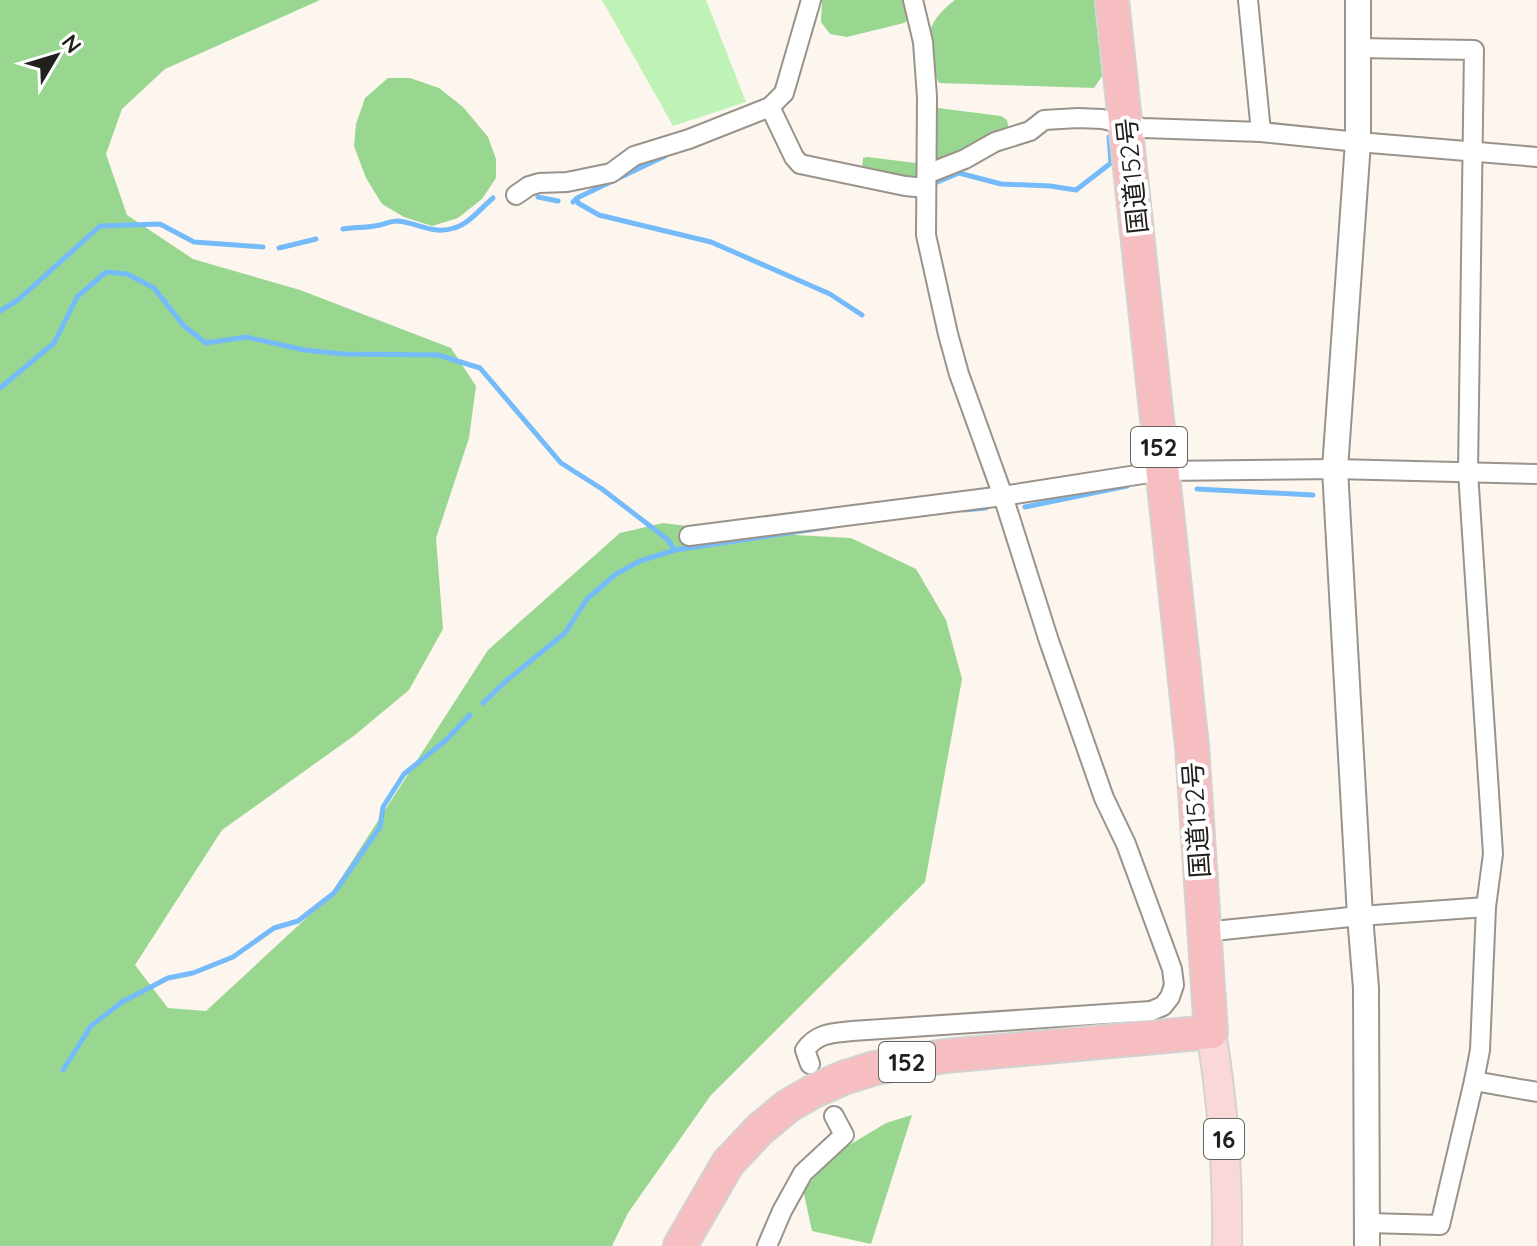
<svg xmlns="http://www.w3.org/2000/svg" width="1537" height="1246" font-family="Quicksand,'Noto Sans JP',sans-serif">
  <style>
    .green { fill: #bff2b7 }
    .forest { fill: #99d791 }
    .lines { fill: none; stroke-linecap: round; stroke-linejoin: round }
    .stream { stroke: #75bbfa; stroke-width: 5 }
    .street-casing { stroke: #99938c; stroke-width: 22 }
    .secondary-casing { stroke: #99938c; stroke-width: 28 }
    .primary-casing { stroke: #d3d2d2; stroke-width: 32 }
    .highway-casing { stroke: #d3d2d2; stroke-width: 36 }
    .street { stroke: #fff; stroke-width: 18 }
    .secondary { stroke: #fff; stroke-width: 24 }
    .primary { stroke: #fad8da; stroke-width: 28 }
    .highway { stroke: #f6bec1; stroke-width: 32 }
    .labels { text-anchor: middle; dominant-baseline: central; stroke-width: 8; stroke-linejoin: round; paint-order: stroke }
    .shield { fill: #fff; stroke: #646361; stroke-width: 2 }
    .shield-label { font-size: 24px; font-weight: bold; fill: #22201d }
    .street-label { font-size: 26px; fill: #22201d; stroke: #fff }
  </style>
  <rect width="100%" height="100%" fill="#fcf6ee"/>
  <path class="green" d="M 602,0 L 706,0 L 746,102 L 673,126 Z"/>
  <g class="forest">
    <path d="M 0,0 L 320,0 L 165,69 L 122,109 L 106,154 L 127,215 L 193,259 L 300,290 L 451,348 L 476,386 L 469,438 L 436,538 L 443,629 L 409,690 L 355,735 L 222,830 L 135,965 L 168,1008 L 206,1011 L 329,897 L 488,650 L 620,533 L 663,523 L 736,532 L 851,538 L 916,569 L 946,620 L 962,679 L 925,882 L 711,1095 L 628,1213 L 612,1246 L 0,1246 Z"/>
    <path d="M 822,0 L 907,0 L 911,18 L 904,23 L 847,37 L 830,34 L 821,22 Z"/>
    <path d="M 955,0 L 1094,0 L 1102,76 L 1094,88 L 939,83 C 933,71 927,44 930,31 C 934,18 944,8 955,0 Z"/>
    <path d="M 388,78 L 410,78 L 439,88 L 463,107 L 488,137 L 496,159 L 496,178 L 482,199 L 458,218 L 432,226 L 404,217 L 382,204 L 366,178 L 354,146 L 356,124 L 365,98 Z"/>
    <path d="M 938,108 L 1001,116 L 1007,120 L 1009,130 L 936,164 L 932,113 Z"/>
    <path d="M 867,157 L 916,163 L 919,166 L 919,179 L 915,182 L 862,169 L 863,158 Z"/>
    <path d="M 912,1115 L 871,1244 L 812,1231 L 803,1189 L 841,1150 L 886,1123 Z"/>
  </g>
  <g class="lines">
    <g class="stream">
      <path d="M 935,183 L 959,173 L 1001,184 L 1050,186 L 1076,190 L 1111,163 L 1109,137"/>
      <path d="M 538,197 L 558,201"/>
      <path d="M 577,199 L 578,203 L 599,215 L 711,242 L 830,294 L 862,315"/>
      <path d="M 573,202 L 577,198 L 665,156"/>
      <path d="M 343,229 C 355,227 368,228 380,225 C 387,223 391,221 398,221 C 418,223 433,235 454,228 C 469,224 481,208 493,198"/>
      <path d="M 279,248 L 316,239"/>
      <path d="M 0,311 L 18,300 L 100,226 L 160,224 L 194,242 L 263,247"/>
      <path d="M 0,388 L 54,343 L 77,297 L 106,272 L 127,274 L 154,288 L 184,326 L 206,343 L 246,337 L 304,350 L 343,354 L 438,355 L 480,368 L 561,463 L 602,489 L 667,539 L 675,550 L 829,527"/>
      <path d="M 1197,489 L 1313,495"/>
      <path d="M 1025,507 L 1127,486"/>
      <path d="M 964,510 L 986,508"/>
      <path d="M 483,703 L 506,681 L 565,633 L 587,599 L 616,574 L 640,561 L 675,550"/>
      <path d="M 63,1070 L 91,1026 L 122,1002 L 168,978 L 193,973 L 233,957 L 274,928 L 298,921 L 334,893 L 380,827 L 383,807 L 404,774 L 445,741 L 470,715"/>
    </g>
    <g class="street-casing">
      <g id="street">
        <path d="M 1248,0 L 1261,132"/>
        <path d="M 1358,48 L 1474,50 L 1468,472 L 1493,854 L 1486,907 L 1480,1050 L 1474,1081 L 1440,1225 L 1368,1223"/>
        <path d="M 770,107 L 794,157 L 800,164 L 905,186 L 926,188"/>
        <path d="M 927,174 L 965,159 L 995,142 L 1030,131 L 1044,120 L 1078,118 L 1102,119 L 1143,128 L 1261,132 L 1358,142 L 1537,157"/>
        <path d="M 516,195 L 529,186 L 539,183 L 567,182 L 611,173 L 634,156 L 689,139 L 770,107 L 784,93 L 811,0"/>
        <path d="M 689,536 L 1003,496 L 1162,471 L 1335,469 L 1537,474"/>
        <path d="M 1204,932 L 1360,916 L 1486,907"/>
        <path d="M 810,1064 L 805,1050 C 817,1033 832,1033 852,1031 L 1151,1011 L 1163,1006 L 1170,997 L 1174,985 L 1172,969 L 1126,844 L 1104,798 L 1049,641 L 1003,496 L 959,374 L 948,334 L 926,235 L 927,97 L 923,42 L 913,0"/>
        <path d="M 1474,1081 L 1537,1092"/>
        <path d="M 767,1246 L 782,1211 L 803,1173 L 844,1135 L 834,1116"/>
      </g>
    </g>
    <g class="secondary-casing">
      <path id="secondary" d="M 1358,0 L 1358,142 L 1335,469 L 1360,916 L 1366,988 L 1367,1246"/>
    </g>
    <g class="primary-casing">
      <path id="primary" d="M 1211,1032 C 1223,1103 1228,1174 1227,1246"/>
    </g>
    <g class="highway-casing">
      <path id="highway" d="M 680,1246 L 728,1163 L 760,1129 L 788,1106 L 814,1091 L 843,1078 L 875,1068 L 945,1056 L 1211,1032 L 1192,746 L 1112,0"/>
    </g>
    <use href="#street" class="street"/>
    <use href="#secondary" class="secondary"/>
    <use href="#primary" class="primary"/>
    <use href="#highway" class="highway"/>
  </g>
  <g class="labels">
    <g class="shield">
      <rect x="1131" y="427" width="56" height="40" rx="6"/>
      <rect x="879" y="1042" width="56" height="40" rx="6"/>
      <rect x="1204" y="1119" width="40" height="40" rx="6"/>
    </g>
    <g class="shield-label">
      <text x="1159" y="447">152</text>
      <text x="907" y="1062">152</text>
      <text x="1224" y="1139">16</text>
    </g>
    <g class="street-label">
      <text transform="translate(1132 176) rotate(-96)">国道152号</text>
      <text transform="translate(1196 820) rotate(-94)">国道152号</text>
    </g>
  </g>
  <g transform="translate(56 56) rotate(52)" stroke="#ffffff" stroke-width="6" paint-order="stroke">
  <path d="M0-6L14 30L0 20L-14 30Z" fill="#22201d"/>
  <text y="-12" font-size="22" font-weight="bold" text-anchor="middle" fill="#22201d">N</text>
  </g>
</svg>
